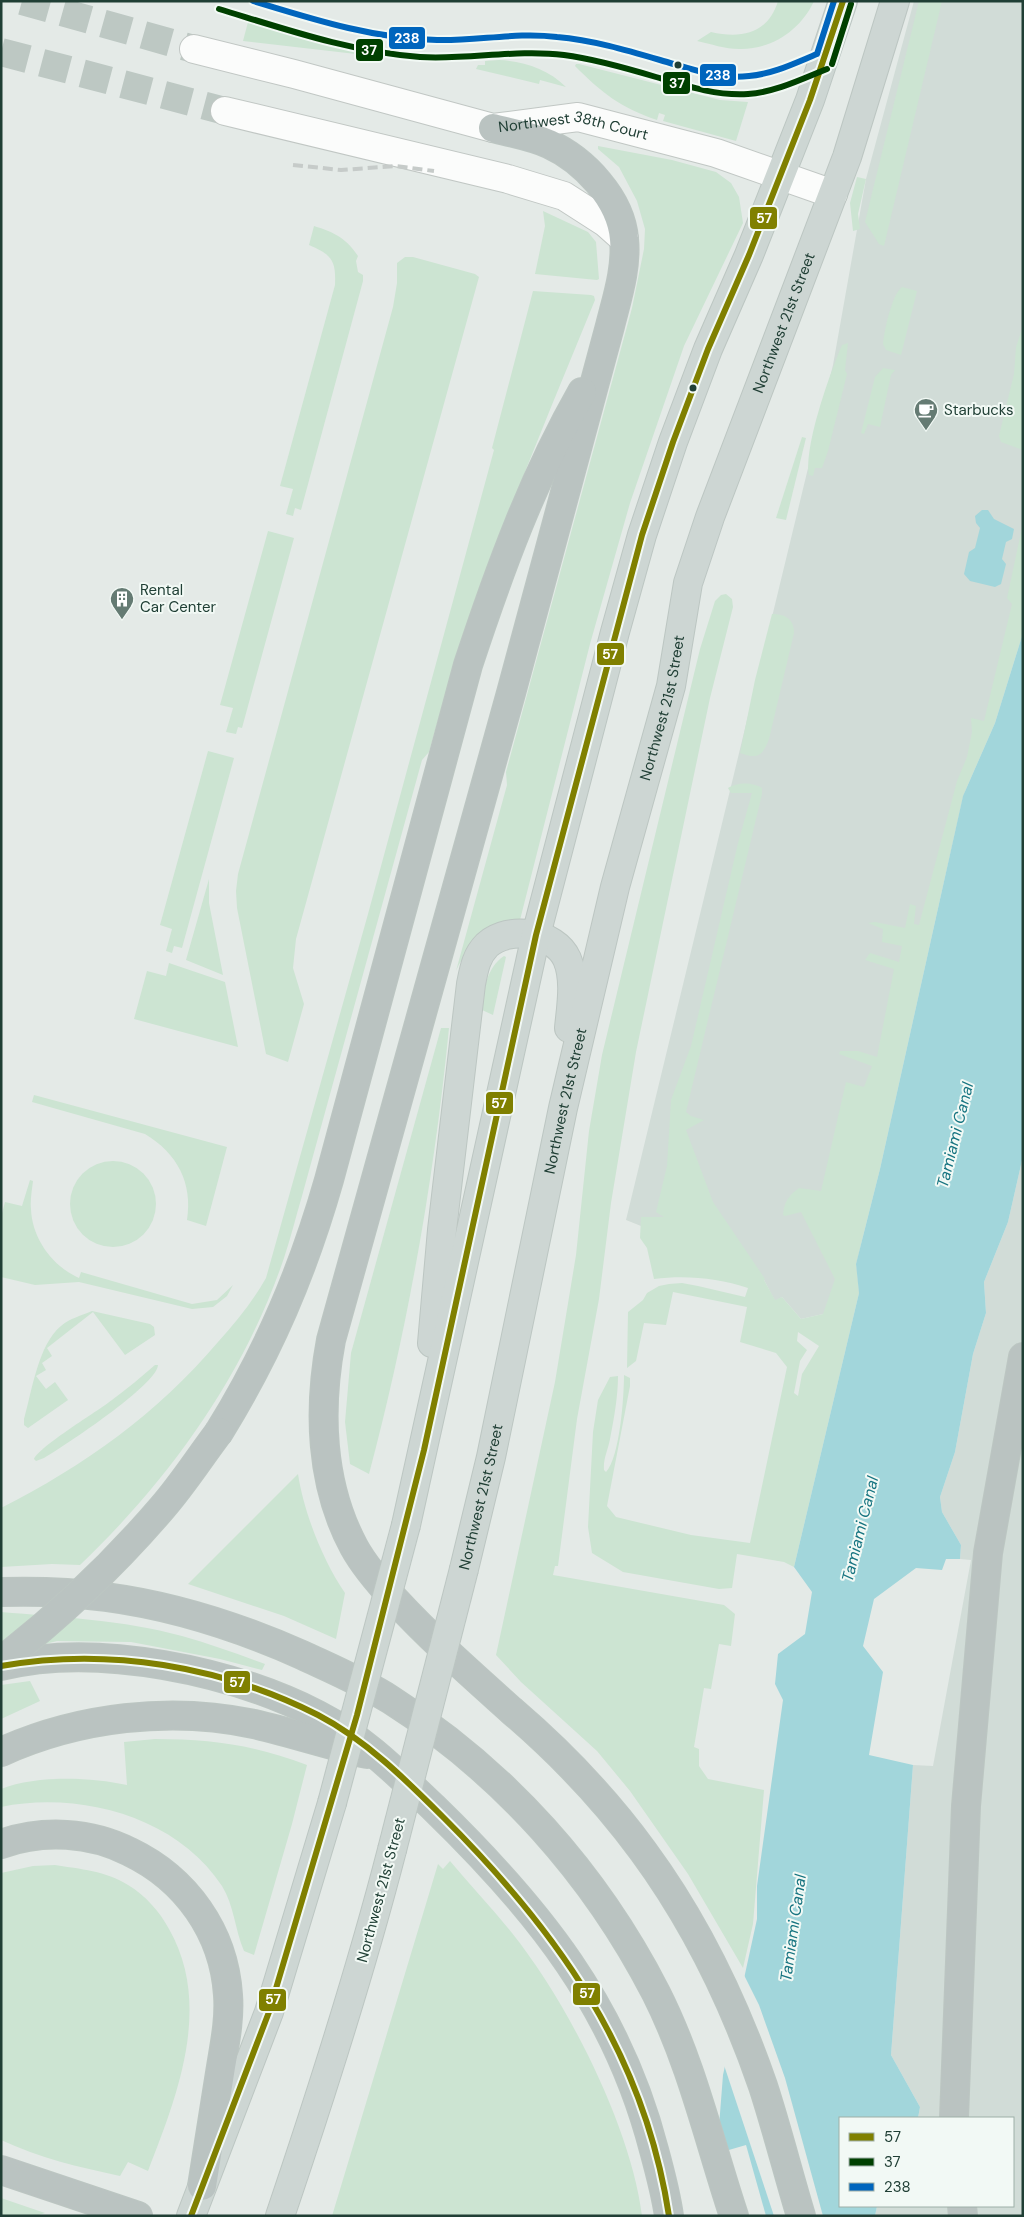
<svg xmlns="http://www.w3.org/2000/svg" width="1024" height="2217" font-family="'DM Sans',sans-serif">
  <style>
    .built { fill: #d1dcd7 }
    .green { fill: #cce4d2; fill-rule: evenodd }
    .water { fill: #a2d6db }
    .pier { fill: #e4eae7 }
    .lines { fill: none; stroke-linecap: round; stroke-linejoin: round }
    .minor-tunnel { stroke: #bdc8c3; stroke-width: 28; stroke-dasharray: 28 14; stroke-linecap: butt }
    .minor-casing { stroke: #c1c7c4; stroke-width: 30 }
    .major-casing { stroke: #bcc6c2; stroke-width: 30 }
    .highway-casing { stroke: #bcc6c2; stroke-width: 30 }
    .minor { stroke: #fbfcfb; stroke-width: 28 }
    .major { stroke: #cdd6d3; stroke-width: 28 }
    .highway { stroke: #bac3c1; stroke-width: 28 }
    .rail { stroke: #c6cbc9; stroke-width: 4; stroke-dasharray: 10 5; stroke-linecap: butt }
    .major-bridge-casing { stroke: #bcc6c2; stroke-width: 30; stroke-linecap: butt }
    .highway-bridge-casing { stroke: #bcc6c2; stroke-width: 30; stroke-linecap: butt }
    .major-bridge { stroke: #cdd6d3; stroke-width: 28 }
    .highway-bridge { stroke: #bac3c1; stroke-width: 28 }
    .bus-1-casing { stroke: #f2f9f5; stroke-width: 10 }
    .bus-2-casing { stroke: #f2f9f5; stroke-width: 10 }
    .bus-3-casing { stroke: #f2f9f5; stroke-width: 10 }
    .bus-1 { stroke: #808000; stroke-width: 6 }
    .bus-2 { stroke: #004000; stroke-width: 6 }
    .bus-3 { stroke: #0065bd; stroke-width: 6 }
    .bus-dot { fill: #203f35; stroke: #f2f9f5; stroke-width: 2 }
    .labels { text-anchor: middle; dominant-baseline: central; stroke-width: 4; stroke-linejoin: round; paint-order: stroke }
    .street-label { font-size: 15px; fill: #203f35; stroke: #f2f9f5 }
    .poi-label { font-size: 15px; fill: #203f35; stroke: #f2f9f5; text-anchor: start }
    .water-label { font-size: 16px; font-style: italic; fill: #167480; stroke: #f2f9f5 }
    .line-badge { stroke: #f2f9f5; stroke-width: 2 }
    .badge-label { font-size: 14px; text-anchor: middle; font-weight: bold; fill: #fff }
  </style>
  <rect width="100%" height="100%" fill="#e4eae7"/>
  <g class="built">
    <path d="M 914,1 L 1023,1 L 1023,633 L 963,796 L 856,1264 L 859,1293 L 823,1314 L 801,1319 L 782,1297 L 775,1301 L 761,1274 L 626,1220 L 833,365 L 866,179 Z"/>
    <path d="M 1023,1156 L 1023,2216 L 875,2216 L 877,2206 L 1013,2206 L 1013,2118 L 918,2118 L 920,2107 L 891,2055 L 913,1765 L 933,1766 L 971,1560 L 960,1559 L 961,1545 L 942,1512 L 940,1497 L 955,1452 L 973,1354 L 986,1313 L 984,1282 L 1008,1222 Z"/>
  </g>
  <g class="green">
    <path d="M 778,1 L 814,1 C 801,30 771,50 739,49 C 725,49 711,44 697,41 L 711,32 C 741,39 768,34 778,1 Z"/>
    <path d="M 919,1 L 942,1 L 884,246 L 879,244 L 865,222 Z"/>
    <path d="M 248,22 L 373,56 L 243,41 Z"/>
    <path d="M 499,60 C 524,61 548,69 566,87 L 540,80 L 539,84 L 476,69 L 478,65 L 485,65 L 485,61 Z"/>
    <path d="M 579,64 L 720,100 L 748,102 L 736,141 L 663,121 L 665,115 L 659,113 L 657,120 C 621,108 602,93 575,66 L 576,64 Z"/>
    <path d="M 598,146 L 672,160 L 716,172 L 731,183 L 739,197 L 743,223 L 684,346 L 630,503 L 590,644 L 520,920 L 517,924 C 487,937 471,937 456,971 L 507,785 L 506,772 L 632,308 L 644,249 L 645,229 L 637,201 L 619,167 L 598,149 Z"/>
    <path d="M 857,177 L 866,179 L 858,214 L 860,229 L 853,231 L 850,203 Z"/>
    <path d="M 543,211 L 588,232 L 596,242 L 599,279 L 597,280 L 535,274 L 545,226 Z"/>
    <path d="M 314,226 C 334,232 346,238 358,256 L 356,261 L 358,272 L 363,275 L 363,281 L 301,510 L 295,508 L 293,516 L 286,514 L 293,489 L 280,486 L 335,285 C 336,260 332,255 309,245 Z"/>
    <path d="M 405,257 L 413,257 L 475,274 L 479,277 L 296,939 L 293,968 L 304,1004 L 288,1062 L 266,1054 L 237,908 L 236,891 L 238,874 L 393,307 L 397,283 L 397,263 Z"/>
    <path d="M 902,287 L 917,291 L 901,355 L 886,350 L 883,344 C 884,331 892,294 902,287 Z"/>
    <path d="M 533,291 L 591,295 L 594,296 L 595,300 C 534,449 471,597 429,752 L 422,760 L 302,1196 C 296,1216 291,1237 284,1258 C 244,1376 169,1480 80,1565 L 52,1564 L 1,1567 L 1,1508 C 84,1466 158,1413 218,1342 C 236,1322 253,1301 266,1278 L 368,914 L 494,450 L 492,448 Z"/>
    <path d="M 1023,326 L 1023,450 L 1001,442 L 999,436 L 1014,374 L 1016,347 Z"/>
    <path d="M 848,343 L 845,370 L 847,374 L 828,451 L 822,468 L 815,468 L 813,476 L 809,475 C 804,446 830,373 842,345 Z"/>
    <path d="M 883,368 L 895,370 L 891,375 L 880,427 L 868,424 L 864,434 L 861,433 L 875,377 Z"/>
    <path d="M 802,437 L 806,438 L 786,520 L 776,518 Z"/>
    <path d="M 1023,523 L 1023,633 L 995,723 L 963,796 L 880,1169 L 856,1264 L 859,1293 L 794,1567 L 784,1562 L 737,1554 L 732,1588 L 719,1589 L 623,1572 L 592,1553 L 588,1527 L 593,1432 L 598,1400 L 610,1377 L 618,1376 C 618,1396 614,1419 610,1439 C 608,1450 603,1459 604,1470 L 606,1472 C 620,1457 624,1396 624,1375 L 630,1378 L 630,1386 L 607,1506 L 616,1517 L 691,1535 L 750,1543 L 787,1367 L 776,1353 L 740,1342 L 747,1307 L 673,1292 L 666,1325 L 644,1323 L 636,1361 L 627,1368 L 628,1312 L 643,1300 L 647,1293 L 659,1286 L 669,1284 L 682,1283 L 698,1286 L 745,1297 L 748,1288 C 718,1278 686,1275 654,1279 L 647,1248 L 640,1238 L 641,1217 L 664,1217 L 656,1212 L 667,1166 L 671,1100 L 691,1046 L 738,843 L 752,793 L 731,793 L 728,788 C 737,782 753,782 762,788 L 762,794 L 686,1112 L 691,1116 L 704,1120 L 686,1130 L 713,1202 L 765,1279 L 764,1280 L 775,1300 L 782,1297 L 801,1319 L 823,1314 L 835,1279 L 801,1212 L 785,1216 L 783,1215 C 784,1202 789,1195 799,1188 L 821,1191 L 846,1082 L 864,1087 L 872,1066 L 839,1054 L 840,1051 L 858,1051 L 877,1057 L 894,969 L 865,960 L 870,953 L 899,962 L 902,946 L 882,942 L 883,929 L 868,923 L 875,922 L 905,928 L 910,904 L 916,906 L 914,924 L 919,925 L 957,781 L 967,757 L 972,732 L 971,718 L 984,721 L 1012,604 L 1007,598 ZM 798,1332 L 819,1346 L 802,1374 L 798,1396 L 794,1393 L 800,1361 L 807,1350 L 797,1341 Z"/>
    <path d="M 268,531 L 294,538 L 242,728 L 238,727 L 236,734 L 226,732 L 233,708 L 220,705 Z"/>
    <path d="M 726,594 L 732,599 L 733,607 L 710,698 L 636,1052 L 611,1203 L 599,1299 L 577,1419 L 558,1566 L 555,1566 L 553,1575 L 724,1605 L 735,1614 L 731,1646 L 719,1644 L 711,1689 L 704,1688 L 694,1747 L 699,1749 L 699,1766 L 708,1779 L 764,1790 L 753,1924 L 743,1968 L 688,1874 L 630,1791 L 597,1751 L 521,1682 L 496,1655 L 555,1382 L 576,1255 L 589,1131 L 602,1055 L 700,649 L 715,601 L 721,595 Z"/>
    <path d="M 772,614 C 785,614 794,619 794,633 L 769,739 C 763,755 758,760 740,753 L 755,680 Z"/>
    <path d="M 208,751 L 234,758 L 182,948 L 174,946 L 172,953 L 166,951 L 172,929 L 160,925 Z"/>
    <path d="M 209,879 L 209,903 L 223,975 L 186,960 Z"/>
    <path d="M 504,956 L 506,957 L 493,1015 L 482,1010 C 482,992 487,967 504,956 Z"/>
    <path d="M 169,963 L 225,982 L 238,1047 L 134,1019 L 147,971 L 166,976 Z"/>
    <path d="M 441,1028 L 449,1028 C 434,1179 408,1327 369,1474 L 350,1464 L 345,1422 L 351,1353 Z"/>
    <path d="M 34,1095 L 227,1147 L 206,1226 L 187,1220 C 193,1183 177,1153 145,1134 L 32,1102 Z"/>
    <circle cx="113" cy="1204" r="43"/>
    <path d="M 30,1180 L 33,1181 C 32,1190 30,1200 31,1209 C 32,1238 52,1266 79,1278 L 81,1272 L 192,1304 L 217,1300 L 233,1285 L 227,1296 L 213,1307 L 192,1309 L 79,1282 L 35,1285 L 1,1277 L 1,1217 L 5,1202 L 22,1206 Z"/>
    <path d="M 92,1311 L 150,1324 L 154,1327 L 155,1335 L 125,1355 L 93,1312 L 47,1348 L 52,1356 L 42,1363 L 46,1370 L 36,1376 L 46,1389 L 55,1382 L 68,1400 L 28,1428 L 24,1425 L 24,1419 C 32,1391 38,1345 61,1326 C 70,1318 81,1316 92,1311 Z"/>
    <path d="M 155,1365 L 158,1365 C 157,1385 64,1446 44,1458 L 36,1461 L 34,1459 C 40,1446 98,1411 112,1400 C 127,1389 141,1377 155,1365 Z"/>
    <path d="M 298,1474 C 304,1513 323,1561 345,1593 L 336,1639 L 284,1616 L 188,1584 Z"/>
    <path d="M 1,1612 C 61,1617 123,1620 182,1636 C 210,1644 238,1654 265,1664 L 262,1670 L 220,1659 L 131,1642 L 57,1641 L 1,1655 Z"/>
    <path d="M 30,1681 L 40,1701 L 1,1719 L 1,1685 Z"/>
    <path d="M 155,1739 C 212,1739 254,1745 307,1765 L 292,1824 L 254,1955 L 244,1951 C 235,1930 234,1905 222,1886 C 176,1816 79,1791 1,1807 L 1,1789 C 36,1775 90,1777 127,1785 L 124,1742 Z"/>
    <path d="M 450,1861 C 470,1885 492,1908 512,1933 C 568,2003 631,2127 642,2216 L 332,2216 L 438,1864 L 443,1869 Z"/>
    <path d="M 55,1865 C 80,1869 106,1871 128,1885 C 145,1895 160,1912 169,1929 C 213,2006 177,2096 148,2171 L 128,2162 L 120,2176 C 78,2167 40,2158 1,2140 L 1,1873 L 33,1866 Z"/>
    <path d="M 1,2198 L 45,2213 L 35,2216 L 1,2215 Z"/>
  </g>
  <g class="water">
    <path d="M 982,510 L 988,510 L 994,519 L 1014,529 L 1012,539 L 1006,542 L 1002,559 L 1006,564 L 1001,584 L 995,587 L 970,581 L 964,574 L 969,552 L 975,548 L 980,528 L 976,523 L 975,516 Z"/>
    <path d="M 1023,633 L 1023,1156 L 1008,1222 L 984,1282 L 986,1313 L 973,1354 L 955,1452 L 940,1497 L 942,1512 L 961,1545 L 960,1559 L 946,1559 L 942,1570 L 916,1568 L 874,1599 L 863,1646 L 883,1672 L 869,1755 L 913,1765 L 891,2055 L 920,2107 L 918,2118 L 840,2118 L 840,2206 L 877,2206 L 875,2216 L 712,2216 L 723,2075 L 757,1919 L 757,1886 L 783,1700 L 775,1684 L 778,1654 L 805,1634 L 812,1592 L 794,1567 L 859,1293 L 856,1264 L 880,1169 L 963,796 L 995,723 Z"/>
  </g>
  <g class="pier">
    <path d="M 743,1973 L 759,2005 L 785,2078 L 823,2216 L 774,2216 L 723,2062 Z"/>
    <path d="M 746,2145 L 766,2216 L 710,2216 L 715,2154 Z"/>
  </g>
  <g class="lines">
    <g class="minor-tunnel">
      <path d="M 22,1 L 194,49"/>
      <path d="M 1,52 L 225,111"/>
    </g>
    <g class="minor-casing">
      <g id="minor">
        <path id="s1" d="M 194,49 L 294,74 L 493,128 L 578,117 L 716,153 L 833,194"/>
        <path d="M 225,111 L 508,179 L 564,196 L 606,223 L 624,239"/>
      </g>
    </g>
    <g class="major-casing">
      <g id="major">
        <path d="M 432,1343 L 442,1230 L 471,984 C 474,969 476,956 487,945 C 509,925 555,932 567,959 C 576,980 571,1007 569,1028"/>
        <path d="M 406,1525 L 536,935 L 615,632 L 642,535 L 673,442 L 708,349 L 749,255 L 810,100 L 843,1"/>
        <path id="s2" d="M 464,1569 L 491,1457 L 563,1108 L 615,887 L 671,686 L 688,583 L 710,517 L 847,157 L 895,1"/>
        <path d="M 191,2216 L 269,2012 L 332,1803"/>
        <path d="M 280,2216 C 321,2095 360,1974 392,1850"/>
      </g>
    </g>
    <g class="highway-casing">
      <g id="highway">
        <path d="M 493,128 C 512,133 531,136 549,144 C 584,160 621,199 624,239 C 627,268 617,298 610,326 L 511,693 L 331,1340 C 318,1409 320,1484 354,1547 C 365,1567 380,1584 395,1600 C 432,1640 472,1675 512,1711 C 561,1753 605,1799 643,1851 C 696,1923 734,2002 763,2086 C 777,2129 788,2173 801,2216"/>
        <path d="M 219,1432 C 269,1351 303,1271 329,1180 L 468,665 C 499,571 533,478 582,392"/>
        <path d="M 1,1592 C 36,1591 71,1592 106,1597 C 174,1606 239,1627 302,1655 C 332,1669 363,1682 391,1700 C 504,1772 595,1874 656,1993 C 692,2064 709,2141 734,2216"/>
        <path d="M 1,1666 C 97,1642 232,1671 318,1715 C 363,1738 398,1774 434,1808 C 538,1909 617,2007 654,2150 C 660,2172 666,2194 669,2216"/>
        <path d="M 1,1752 C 78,1717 171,1706 254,1724 C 292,1733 329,1745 367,1754"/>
        <path d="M 1,1844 C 43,1829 91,1832 130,1852 C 186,1879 224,1932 228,1995 C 230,2021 224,2047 220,2073 C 214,2111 208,2148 202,2186"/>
        <path d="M 954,2118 L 966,1806 L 988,1553 L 1023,1357"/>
        <path d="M 1,2170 L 138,2216"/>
        <path d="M 962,2206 L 963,2216"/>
      </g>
    </g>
    <use href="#minor" class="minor"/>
    <use href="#major" class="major"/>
    <use href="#highway" class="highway"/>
    <path class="rail" d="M 293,165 L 341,170 L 396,166 L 434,171"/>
    <g class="major-bridge-casing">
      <g id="major-bridge">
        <path d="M 332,1803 L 406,1525"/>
        <path d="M 392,1850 L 464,1569"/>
      </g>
    </g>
    <g class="highway-bridge-casing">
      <path id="highway-bridge" d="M 1,1661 C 59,1616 114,1564 162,1508 C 183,1484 200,1457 219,1432"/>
    </g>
    <use href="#major-bridge" class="major-bridge"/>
    <use href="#highway-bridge" class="highway-bridge"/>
    <g class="bus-1-casing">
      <g id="bus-1">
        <path d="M 1,1666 C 108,1647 221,1666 318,1715 C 366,1740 406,1780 444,1818 C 558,1932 644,2052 669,2216"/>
        <path d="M 191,2216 L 269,2012 L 357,1715 L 424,1450 L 536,935 L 642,535 L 673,442 L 708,349 L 749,255 L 810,100 L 843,1"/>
      </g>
    </g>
    <g class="bus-2-casing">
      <g id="bus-2">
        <path d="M 219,9 C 285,29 351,52 420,57 C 468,60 516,49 564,55 C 595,59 626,68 656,77 C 686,86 716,96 748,94 C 776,92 802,79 827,69"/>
        <path d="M 832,64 L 851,4"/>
      </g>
    </g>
    <g class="bus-3-casing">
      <path id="bus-3" d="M 253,1 C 312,19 374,39 437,40 C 477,41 517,32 557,37 C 592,40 626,50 660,60 C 689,68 718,80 749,76 C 773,74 795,63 817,54 L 834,1"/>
    </g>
    <use href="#bus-1" class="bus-1"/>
    <use href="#bus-2" class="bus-2"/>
    <use href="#bus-3" class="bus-3"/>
  </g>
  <defs>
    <g id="cafe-pin" transform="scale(1.25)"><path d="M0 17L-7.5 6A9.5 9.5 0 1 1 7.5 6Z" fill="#657b73" stroke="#f2f9f5"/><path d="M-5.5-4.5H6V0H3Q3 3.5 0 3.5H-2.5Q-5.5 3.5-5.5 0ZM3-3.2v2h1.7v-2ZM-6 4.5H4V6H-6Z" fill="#fff"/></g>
    <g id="building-pin" transform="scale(1.25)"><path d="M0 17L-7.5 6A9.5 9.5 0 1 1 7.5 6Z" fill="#657b73" stroke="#f2f9f5"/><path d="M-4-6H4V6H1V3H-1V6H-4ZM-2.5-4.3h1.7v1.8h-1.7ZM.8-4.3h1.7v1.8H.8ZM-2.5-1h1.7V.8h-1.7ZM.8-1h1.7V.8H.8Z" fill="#fff"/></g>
  </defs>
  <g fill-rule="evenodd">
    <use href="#cafe-pin" x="926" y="410"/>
    <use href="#building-pin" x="122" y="599"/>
  </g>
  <g class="bus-dot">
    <circle cx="678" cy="65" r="4.5"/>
    <circle cx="693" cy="388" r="4.5"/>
  </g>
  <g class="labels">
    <g class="street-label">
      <text stroke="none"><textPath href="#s1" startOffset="391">Northwest 38th Court</textPath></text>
      <text stroke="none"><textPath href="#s2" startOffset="1289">Northwest 21st Street</textPath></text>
      <text stroke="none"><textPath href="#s2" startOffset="884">Northwest 21st Street</textPath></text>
      <text stroke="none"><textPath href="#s2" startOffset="479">Northwest 21st Street</textPath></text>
      <text stroke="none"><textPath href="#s2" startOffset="74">Northwest 21st Street</textPath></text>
      <text transform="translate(381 1890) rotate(-75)">Northwest 21st Street</text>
    </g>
    <g class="poi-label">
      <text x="944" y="410">Starbucks</text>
      <text x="140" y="590">Rental<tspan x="140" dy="17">Car Center</tspan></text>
    </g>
    <g class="water-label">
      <text transform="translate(955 1135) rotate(-76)">Tamiami Canal</text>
      <text transform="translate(860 1529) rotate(-76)">Tamiami Canal</text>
      <text transform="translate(793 1928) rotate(-82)">Tamiami Canal</text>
    </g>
  </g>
  <g class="line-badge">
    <rect x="388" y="26" width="38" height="24" rx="5" fill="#0065bd"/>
    <rect x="355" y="38" width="29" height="24" rx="5" fill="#004000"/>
    <rect x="699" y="63" width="38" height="24" rx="5" fill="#0065bd"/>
    <rect x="662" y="71" width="29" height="24" rx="5" fill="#004000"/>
    <rect x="749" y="206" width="29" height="24" rx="5" fill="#808000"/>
    <rect x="596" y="642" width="29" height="24" rx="5" fill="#808000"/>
    <rect x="485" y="1091" width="29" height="24" rx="5" fill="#808000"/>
    <rect x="223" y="1670" width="28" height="24" rx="5" fill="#808000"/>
    <rect x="572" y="1982" width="29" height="24" rx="5" fill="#808000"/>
    <rect x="258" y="1988" width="29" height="24" rx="5" fill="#808000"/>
  </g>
  <g class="badge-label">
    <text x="407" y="43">238</text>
    <text x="369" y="55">37</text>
    <text x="718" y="80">238</text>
    <text x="677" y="88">37</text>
    <text x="764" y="223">57</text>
    <text x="610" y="659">57</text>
    <text x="499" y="1108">57</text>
    <text x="237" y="1687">57</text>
    <text x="587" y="1998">57</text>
    <text x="273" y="2004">57</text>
  </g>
  <rect width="1024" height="2217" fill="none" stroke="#203f35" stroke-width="5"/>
  <rect x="839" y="2117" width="175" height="90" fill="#f2f9f5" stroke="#9eafa8"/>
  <rect x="849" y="2133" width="25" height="8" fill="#808000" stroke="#9eafa8"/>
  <text x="884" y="2142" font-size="15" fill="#203f35">57</text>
  <rect x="849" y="2158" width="25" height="8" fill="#004000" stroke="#9eafa8"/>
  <text x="884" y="2167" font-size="15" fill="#203f35">37</text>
  <rect x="849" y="2183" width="25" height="8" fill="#0065bd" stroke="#9eafa8"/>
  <text x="884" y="2192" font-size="15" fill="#203f35">238</text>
</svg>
